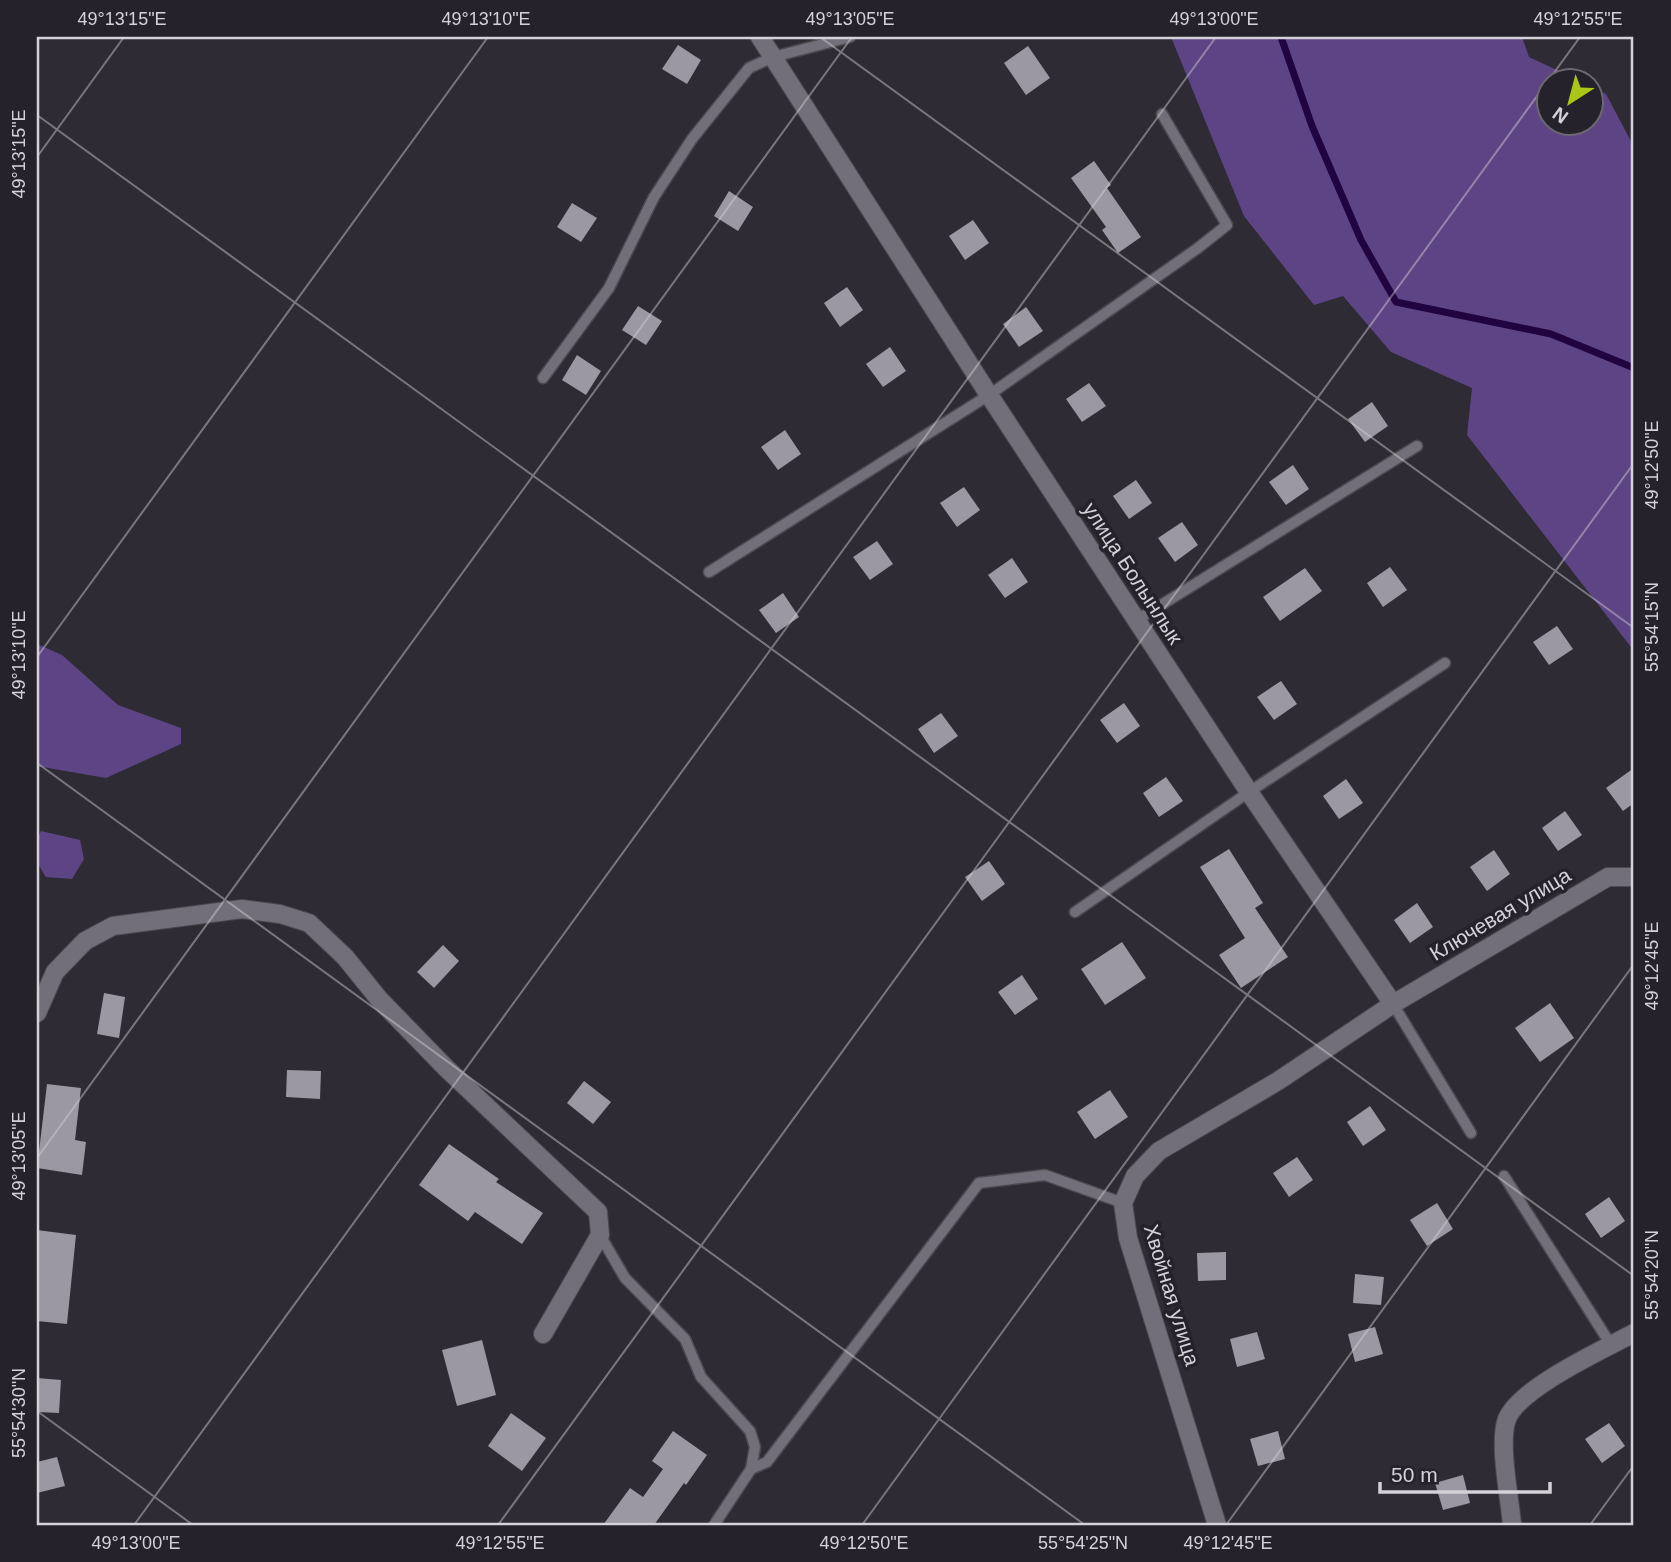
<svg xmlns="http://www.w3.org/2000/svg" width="1671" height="1562" font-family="Helvetica,sans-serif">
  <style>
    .green { fill: #5d4585 }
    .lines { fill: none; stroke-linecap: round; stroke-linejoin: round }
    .stream { stroke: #21033f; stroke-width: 7 }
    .building { fill: #9b97a3 }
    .lane-casing { stroke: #4c4951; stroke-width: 13 }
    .street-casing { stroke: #4c4951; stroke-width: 20 }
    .lane { stroke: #736f7a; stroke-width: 10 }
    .street { stroke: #736f7a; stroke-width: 18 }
    .ticks { fill: none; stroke: #d4d2d8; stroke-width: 2; stroke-opacity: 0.45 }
    .labels { text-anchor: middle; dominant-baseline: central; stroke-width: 7; stroke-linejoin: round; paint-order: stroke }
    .street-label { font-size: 21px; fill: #d4d2d8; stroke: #25222b }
    .neatline { fill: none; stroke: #d4d2d8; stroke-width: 2.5 }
    .ticks-label { font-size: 18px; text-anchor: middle; fill: #d4d2d8 }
  </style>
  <rect width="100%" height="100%" fill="#2e2b35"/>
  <g class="green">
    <path d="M 1171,37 L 1522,37 L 1529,57 L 1578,80 L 1548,80 L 1548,122 L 1590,122 L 1591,87 L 1606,94 L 1634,147 L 1634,651 L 1467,435 L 1472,388 L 1391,352 L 1343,296 L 1314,305 L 1244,216 Z"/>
    <path d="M 37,644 L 62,655 L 118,705 L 181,728 L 181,744 L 106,778 L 37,766 Z"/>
    <path d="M 41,831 L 80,840 L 84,859 L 72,879 L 46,877 C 36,863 32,847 41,831 Z"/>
  </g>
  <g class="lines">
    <path class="stream" d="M 1281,37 L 1312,126 L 1361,240 L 1396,302 L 1551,334 L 1634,368"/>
  </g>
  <g class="building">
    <path d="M 678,45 L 701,60 L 687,84 L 662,69 Z"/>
    <path d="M 1028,46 L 1050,78 L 1026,95 L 1004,63 Z"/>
    <path d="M 1094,161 L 1111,185 L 1107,188 L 1141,237 L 1118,253 L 1102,230 L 1106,227 L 1071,178 Z"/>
    <path d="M 729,191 L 753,207 L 738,231 L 714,216 Z"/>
    <path d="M 572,203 L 597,218 L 581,242 L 557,227 Z"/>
    <path d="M 973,220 L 989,243 L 965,260 L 949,236 Z"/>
    <path d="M 847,287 L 863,310 L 840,327 L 824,303 Z"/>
    <path d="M 638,306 L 662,321 L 646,345 L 622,330 Z"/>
    <path d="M 1026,307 L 1043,331 L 1019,347 L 1003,324 Z"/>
    <path d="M 890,347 L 906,371 L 883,387 L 866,364 Z"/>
    <path d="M 577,355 L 601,371 L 586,395 L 562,380 Z"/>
    <path d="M 1089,383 L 1106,406 L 1082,422 L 1066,399 Z"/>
    <path d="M 1372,402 L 1388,426 L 1365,442 L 1348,419 Z"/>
    <path d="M 785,430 L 801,454 L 778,470 L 761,447 Z"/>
    <path d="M 1293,465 L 1309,489 L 1286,505 L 1269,482 Z"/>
    <path d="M 1136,480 L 1152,503 L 1129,519 L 1113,496 Z"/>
    <path d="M 964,487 L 980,510 L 957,527 L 940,503 Z"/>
    <path d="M 1182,522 L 1198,545 L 1175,562 L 1158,538 Z"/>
    <path d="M 877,541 L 893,564 L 870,580 L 853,557 Z"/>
    <path d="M 1012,558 L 1028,582 L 1005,598 L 988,575 Z"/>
    <path d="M 1390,567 L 1407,590 L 1383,607 L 1367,583 Z"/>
    <path d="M 1305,568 L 1322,591 L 1280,621 L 1263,597 Z"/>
    <path d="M 783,593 L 799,617 L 776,633 L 759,610 Z"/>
    <path d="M 1557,626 L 1573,649 L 1549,665 L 1533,642 Z"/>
    <path d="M 1281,681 L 1297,704 L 1274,720 L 1257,697 Z"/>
    <path d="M 1124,703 L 1140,726 L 1117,743 L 1100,720 Z"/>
    <path d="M 941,713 L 958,736 L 934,753 L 918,729 Z"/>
    <path d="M 1634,768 L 1634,803 L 1623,811 L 1606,788 Z"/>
    <path d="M 1166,777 L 1183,801 L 1159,817 L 1143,793 Z"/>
    <path d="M 1346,779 L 1363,803 L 1339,819 L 1323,796 Z"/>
    <path d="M 1565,811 L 1582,835 L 1558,851 L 1542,828 Z"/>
    <path d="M 1229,849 L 1263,903 L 1255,908 L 1288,957 L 1241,988 L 1219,955 L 1245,938 L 1200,867 Z"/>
    <path d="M 1494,850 L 1510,874 L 1487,891 L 1470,867 Z"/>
    <path d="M 989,861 L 1005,884 L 982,901 L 965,877 Z"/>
    <path d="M 1417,903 L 1433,927 L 1410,943 L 1394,920 Z"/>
    <path d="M 1122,942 L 1146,978 L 1105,1005 L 1081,969 Z"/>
    <path d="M 443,945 L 459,961 L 434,988 L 417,972 Z"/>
    <path d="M 1022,975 L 1038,999 L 1015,1015 L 998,992 Z"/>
    <path d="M 104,993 L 125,997 L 119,1038 L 97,1034 Z"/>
    <path d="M 1550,1003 L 1574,1038 L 1540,1062 L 1515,1028 Z"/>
    <path d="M 287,1070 L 321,1071 L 320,1099 L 286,1097 Z"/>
    <path d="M 584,1081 L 611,1102 L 593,1124 L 567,1103 Z"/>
    <path d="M 47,1084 L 81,1088 L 75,1140 L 86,1142 L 82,1175 L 37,1168 Z"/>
    <path d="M 1110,1090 L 1128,1117 L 1095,1139 L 1077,1112 Z"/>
    <path d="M 1370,1106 L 1386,1130 L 1363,1146 L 1347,1122 Z"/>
    <path d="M 449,1144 L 499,1179 L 496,1182 L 543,1213 L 522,1244 L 475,1212 L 468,1221 L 419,1185 Z"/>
    <path d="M 1297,1157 L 1313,1180 L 1289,1197 L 1273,1173 Z"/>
    <path d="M 1609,1197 L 1625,1221 L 1601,1238 L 1585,1214 Z"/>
    <path d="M 1437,1203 L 1453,1229 L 1427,1246 L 1410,1220 Z"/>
    <path d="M 37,1230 L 76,1235 L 67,1324 L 37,1321 Z"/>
    <path d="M 1226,1252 L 1226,1280 L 1198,1281 L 1197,1253 Z"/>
    <path d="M 1355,1274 L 1384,1277 L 1381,1305 L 1353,1303 Z"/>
    <path d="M 1375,1327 L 1383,1354 L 1355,1362 L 1348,1334 Z"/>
    <path d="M 1257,1332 L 1265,1359 L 1237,1367 L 1230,1339 Z"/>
    <path d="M 482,1340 L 496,1395 L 457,1406 L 442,1350 Z"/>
    <path d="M 37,1378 L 61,1380 L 59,1413 L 37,1412 Z"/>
    <path d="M 511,1413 L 546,1438 L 522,1471 L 488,1446 Z"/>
    <path d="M 1609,1423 L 1625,1446 L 1602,1463 L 1585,1439 Z"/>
    <path d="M 673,1431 L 707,1455 L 686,1485 L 684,1483 L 654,1525 L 603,1525 L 630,1488 L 643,1497 L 663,1469 L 652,1461 Z"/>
    <path d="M 1278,1431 L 1285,1459 L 1258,1466 L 1250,1439 Z"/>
    <path d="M 57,1457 L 65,1486 L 37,1493 L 37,1462 Z"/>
    <path d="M 1463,1475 L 1470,1503 L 1443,1510 L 1435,1483 Z"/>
  </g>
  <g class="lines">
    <g class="lane-casing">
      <g id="lane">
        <path d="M 543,378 L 609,288 L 654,197 L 692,139 L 749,68 L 773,57 L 850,37"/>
        <path d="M 709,572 L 989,395 L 1198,248 L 1227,225 L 1162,114"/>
        <path d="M 1137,620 L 1417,446"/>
        <path d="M 1075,912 L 1249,792 L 1445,663"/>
        <path d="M 1393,1004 L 1471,1133"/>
        <path d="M 1504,1176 L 1611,1345"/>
        <path d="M 600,1235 L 625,1278 L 685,1339 L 701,1377 L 750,1431 L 755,1447 L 751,1469 L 714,1525"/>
        <path d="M 751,1469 L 767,1462 L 979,1183 L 1045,1175 L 1123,1203"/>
      </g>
    </g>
    <g class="street-casing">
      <g id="street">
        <path d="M 760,37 L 989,395 L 1249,792 L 1393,1004"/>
        <path d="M 37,1013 L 55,972 L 85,941 L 113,926 L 242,909 L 280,914 L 309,923 L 345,957 L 379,999 L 446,1068 L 598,1212 L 600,1235 L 543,1334"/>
        <path d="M 1217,1525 L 1128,1238 L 1123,1203 L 1135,1176 L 1159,1151 L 1278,1081 L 1393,1004 L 1608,877 L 1634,877"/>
        <path d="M 1512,1525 C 1510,1499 1498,1442 1507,1419 C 1519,1388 1604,1349 1634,1333"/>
      </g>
    </g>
    <use href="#lane" class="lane"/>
    <use href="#street" class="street"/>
  </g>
  <path class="ticks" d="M 820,37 L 1634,628M 37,115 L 1634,1276M 37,157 L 124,37M 37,657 L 488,37M 37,763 L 1085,1525M 37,1158 L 852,37M 37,1411 L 193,1525M 134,1525 L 1216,37M 498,1525 L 1580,37M 862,1525 L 1634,463M 1226,1525 L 1634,964M 1590,1525 L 1634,1465"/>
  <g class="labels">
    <g class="street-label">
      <text transform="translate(1133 573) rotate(57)">улица Болынлык</text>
      <text transform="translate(1500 914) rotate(-31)">Ключевая улица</text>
      <text transform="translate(1172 1295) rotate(73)">Хвойная улица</text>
    </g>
  </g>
  <rect width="1671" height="1562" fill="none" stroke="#25222b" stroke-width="77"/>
  <g transform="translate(1570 102) rotate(216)"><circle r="33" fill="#25222b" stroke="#6b6870" stroke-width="2"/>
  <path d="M0-5L12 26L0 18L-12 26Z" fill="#aac718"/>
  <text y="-10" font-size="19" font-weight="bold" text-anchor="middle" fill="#d4d2d8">N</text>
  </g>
  <path d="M1380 1482v10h170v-10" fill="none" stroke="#d4d2d8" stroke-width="3.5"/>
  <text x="1391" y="1482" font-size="21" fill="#d4d2d8" stroke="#25222b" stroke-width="5" paint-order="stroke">50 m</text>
  <rect x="38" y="38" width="1594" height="1486" class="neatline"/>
  <g class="ticks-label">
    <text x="122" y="25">49°13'15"E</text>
    <text x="486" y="25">49°13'10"E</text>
    <text x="850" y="25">49°13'05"E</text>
    <text x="1214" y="25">49°13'00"E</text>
    <text x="1578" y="25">49°12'55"E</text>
    <text transform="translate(19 154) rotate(-90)" y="6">49°13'15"E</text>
    <text transform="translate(1652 465) rotate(-90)" y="6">49°12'50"E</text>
    <text transform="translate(1652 627) rotate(-90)" y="6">55°54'15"N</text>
    <text transform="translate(19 655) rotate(-90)" y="6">49°13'10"E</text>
    <text transform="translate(1652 966) rotate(-90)" y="6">49°12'45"E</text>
    <text transform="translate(19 1156) rotate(-90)" y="6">49°13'05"E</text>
    <text transform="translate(1652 1275) rotate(-90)" y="6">55°54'20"N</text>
    <text transform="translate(19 1413) rotate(-90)" y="6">55°54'30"N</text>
    <text x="136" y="1549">49°13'00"E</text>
    <text x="500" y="1549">49°12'55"E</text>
    <text x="864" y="1549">49°12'50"E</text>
    <text x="1083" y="1549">55°54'25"N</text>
    <text x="1228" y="1549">49°12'45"E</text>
  </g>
</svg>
